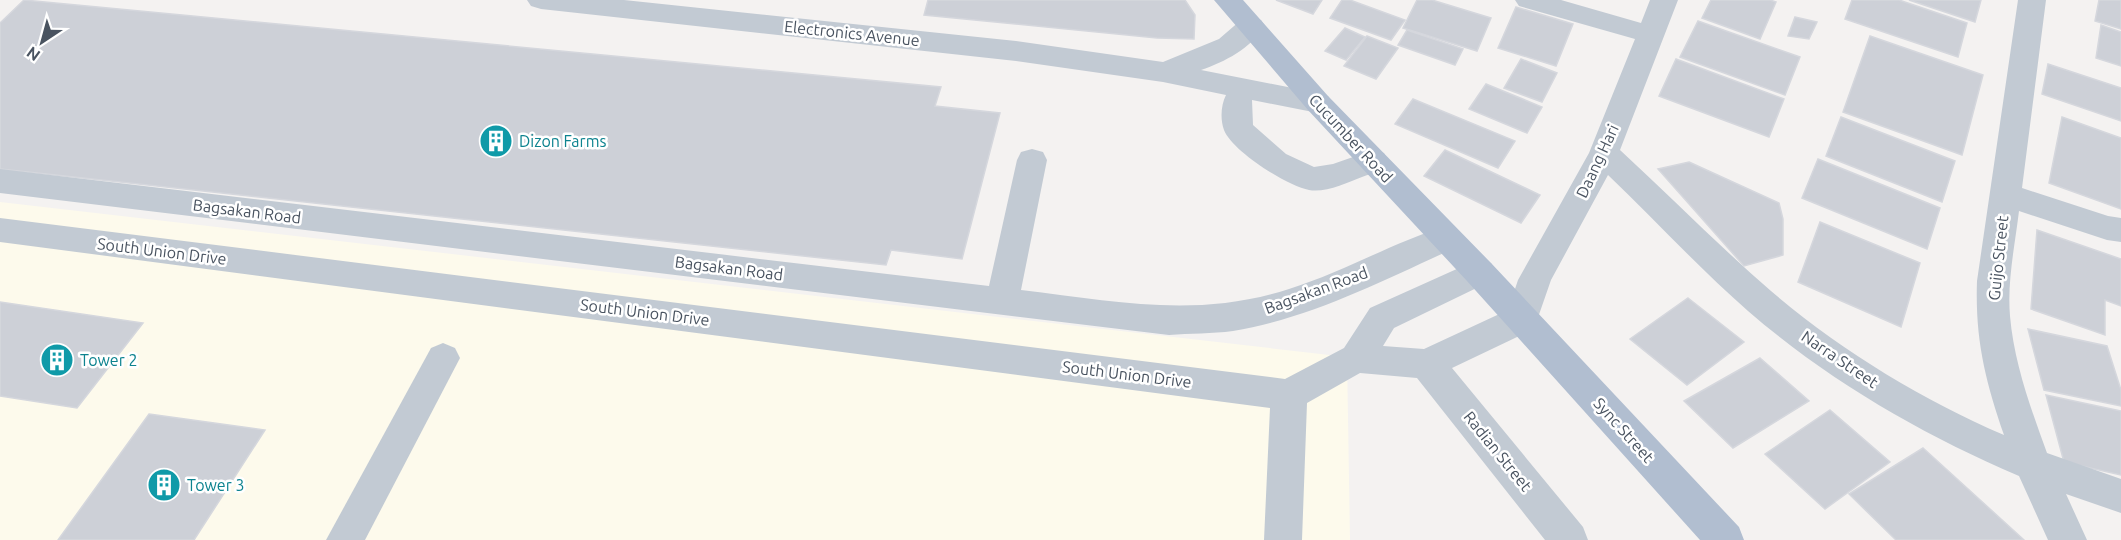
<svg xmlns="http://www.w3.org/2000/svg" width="2121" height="540" font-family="Ubuntu,sans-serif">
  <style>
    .commercial { fill: #fdfaec }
    .building { fill: #cdd0d7; stroke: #d5d7dd; stroke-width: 1.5 }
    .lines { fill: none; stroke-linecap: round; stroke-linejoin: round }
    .minor { fill: #c2cad3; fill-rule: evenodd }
    .major { fill: #b1bed0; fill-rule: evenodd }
    .labels { text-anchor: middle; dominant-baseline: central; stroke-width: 5; stroke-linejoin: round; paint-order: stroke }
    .street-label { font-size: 16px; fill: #495360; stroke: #fff }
    .culture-label { font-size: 16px; fill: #0d838f; stroke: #fff; text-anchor: start }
  </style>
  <rect width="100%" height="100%" fill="#f4f2f1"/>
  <path class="commercial" d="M 0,202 L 1347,357 L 1350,540 L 0,540 Z"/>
  <g class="building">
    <path d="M 24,0 L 941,87 L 935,106 L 1000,113 L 962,259 L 891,250 L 886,265 L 0,169 L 0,23 Z"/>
    <path d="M 928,0 L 1185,0 L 1195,15 L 1194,39 L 1157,38 L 924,15 Z"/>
    <path d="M 1276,0 L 1322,0 L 1313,14 Z"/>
    <path d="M 1342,0 L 1350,0 L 1405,20 L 1391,40 L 1330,18 Z"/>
    <path d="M 1417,0 L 1432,0 L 1491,18 L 1477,51 L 1403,28 Z"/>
    <path d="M 1711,0 L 1770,0 L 1776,2 L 1760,39 L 1702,18 Z"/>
    <path d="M 1852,0 L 1899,0 L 1967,23 L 1958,57 L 1845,19 Z"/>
    <path d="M 1909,0 L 1981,0 L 1975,22 Z"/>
    <path d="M 2099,0 L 2121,0 L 2121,29 L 2095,21 Z"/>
    <path d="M 1516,7 L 1573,24 L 1556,66 L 1498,48 Z"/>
    <path d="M 1795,17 L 1817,22 L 1809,39 L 1788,36 Z"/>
    <path d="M 1698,21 L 1800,57 L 1785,95 L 1680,57 Z"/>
    <path d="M 2101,25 L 2121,32 L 2121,66 L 2096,58 Z"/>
    <path d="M 1345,28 L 1365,37 L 1346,60 L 1325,51 Z"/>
    <path d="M 1407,30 L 1463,49 L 1455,65 L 1398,45 Z"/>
    <path d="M 1367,36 L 1398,48 L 1376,79 L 1344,66 Z"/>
    <path d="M 1870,36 L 1983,75 L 1962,155 L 1843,112 Z"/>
    <path d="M 1521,59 L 1557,73 L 1542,102 L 1504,88 Z"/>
    <path d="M 1676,59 L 1784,99 L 1769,137 L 1659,96 Z"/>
    <path d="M 2048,64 L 2121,88 L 2121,121 L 2042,94 Z"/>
    <path d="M 1486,84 L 1542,107 L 1527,133 L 1469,109 Z"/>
    <path d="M 1413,99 L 1515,141 L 1498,168 L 1395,124 Z"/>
    <path d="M 1841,117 L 1955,161 L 1942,202 L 1826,156 Z"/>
    <path d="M 2062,117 L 2121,138 L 2121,209 L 2049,183 Z"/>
    <path d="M 1445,150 L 1540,195 L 1521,223 L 1424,176 Z"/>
    <path d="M 1818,159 L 1940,208 L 1927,249 L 1802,198 Z"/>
    <path d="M 1689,162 L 1779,203 L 1783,219 L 1783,255 L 1744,266 L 1658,169 Z"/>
    <path d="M 1820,222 L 1920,263 L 1901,327 L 1798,282 Z"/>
    <path d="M 2037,230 L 2121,259 L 2121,306 L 2105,300 L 2105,335 L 2031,309 Z"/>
    <path d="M 1688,298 L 1744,342 L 1687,385 L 1630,339 Z"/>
    <path d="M 0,302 L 143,323 L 77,408 L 0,396 Z"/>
    <path d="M 2028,329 L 2107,346 L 2121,390 L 2121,406 L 2044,390 Z"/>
    <path d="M 1760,358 L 1809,401 L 1733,448 L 1684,401 Z"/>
    <path d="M 2046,395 L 2121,411 L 2121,475 L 2064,462 Z"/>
    <path d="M 1830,410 L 1890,462 L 1825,509 L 1765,454 Z"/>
    <path d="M 149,414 L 265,430 L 194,540 L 58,540 Z"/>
    <path d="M 1923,448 L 2024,540 L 1896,540 L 1849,494 Z"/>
  </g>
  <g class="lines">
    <g class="minor">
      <path d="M 527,0 L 624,0 L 1016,41 L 1163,62 L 1219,39 L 1241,20 L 1251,17 L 1261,20 L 1265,26 C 1251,48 1225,62 1201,70 L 1318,93 L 1328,96 L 1333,103 L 1328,110 L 1318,113 L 1252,100 L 1253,125 L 1286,154 L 1314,167 L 1333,164 L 1373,150 L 1384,153 L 1388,161 C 1382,172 1373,173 1362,177 C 1347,183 1325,193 1309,190 C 1287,186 1232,151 1224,130 C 1220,119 1221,105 1226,95 L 1163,82 L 1016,61 L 541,9 L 531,6 Z"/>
      <path d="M 1515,0 L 1561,0 L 1641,23 L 1650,0 L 1678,0 L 1620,150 C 1671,197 1719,246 1771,291 C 1840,350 1921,399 2004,435 C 1985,380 1975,339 1977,281 L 2018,0 L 2046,0 L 2022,188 L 2108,216 L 2121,218 L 2121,242 L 2107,240 L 2019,211 C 2015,245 2007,281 2010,316 C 2014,363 2031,409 2047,453 L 2121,479 L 2121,513 L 2066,494 L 2087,540 L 2048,540 L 2019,476 C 1921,434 1829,381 1748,311 C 1699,268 1655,220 1608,175 L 1551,280 L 1534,329 L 1452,368 L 1583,527 L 1588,540 L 1545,540 L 1417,378 L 1360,373 L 1307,403 L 1302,540 L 1264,540 L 1270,408 L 0,242 L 0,218 L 1285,379 L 1344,348 L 1370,308 L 1479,259 L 1491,263 L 1496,272 L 1491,281 L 1394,328 L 1383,346 L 1424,349 L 1508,310 L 1518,280 L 1589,153 L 1635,39 L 1519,6 Z"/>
      <path d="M 1032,149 L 1043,152 L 1047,160 L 1021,290 C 1115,301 1196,319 1289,289 C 1343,272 1392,243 1446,226 L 1457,229 L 1462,238 L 1457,247 C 1386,279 1312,318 1233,331 C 1212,334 1190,333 1169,335 L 0,193 L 0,169 L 989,286 L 1017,160 L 1021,152 Z"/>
      <path d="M 443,343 L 455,348 L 460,358 L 365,540 L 326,540 L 431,348 Z"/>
    </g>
    <path class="major" d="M 1214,0 L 1243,0 L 1328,96 L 1491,263 L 1739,527 L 1744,540 L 1700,540 L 1467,281 L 1308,110 Z"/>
  </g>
  <defs>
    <g id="building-disc" transform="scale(1.725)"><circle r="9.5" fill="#0f9aa8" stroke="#fff"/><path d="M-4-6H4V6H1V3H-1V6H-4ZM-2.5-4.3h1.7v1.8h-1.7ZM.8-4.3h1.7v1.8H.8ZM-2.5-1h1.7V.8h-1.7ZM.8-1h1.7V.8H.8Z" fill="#fff"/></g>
  </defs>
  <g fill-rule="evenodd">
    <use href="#building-disc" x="496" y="141"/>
    <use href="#building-disc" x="57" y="360"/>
    <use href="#building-disc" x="164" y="485"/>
  </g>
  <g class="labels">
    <g class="street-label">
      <text transform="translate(852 33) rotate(6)">Electronics Avenue</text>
      <text transform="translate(1351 138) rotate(47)">Cucumber Road</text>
      <text transform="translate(1597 161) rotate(-65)">Daang Hari</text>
      <text transform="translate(247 211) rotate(7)">Bagsakan Road</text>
      <text transform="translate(162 251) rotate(7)">South Union Drive</text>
      <text transform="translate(1998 258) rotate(-84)">Guijo Street</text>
      <text transform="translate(729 268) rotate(7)">Bagsakan Road</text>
      <text transform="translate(1316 290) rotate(-20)">Bagsakan Road</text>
      <text transform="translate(645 312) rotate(7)">South Union Drive</text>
      <text transform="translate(1840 359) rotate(34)">Narra Street</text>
      <text transform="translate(1127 374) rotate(7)">South Union Drive</text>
      <text transform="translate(1624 430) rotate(48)">Sync Street</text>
      <text transform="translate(1498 451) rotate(51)">Radian Street</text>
    </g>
    <g class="culture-label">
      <text x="519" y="141">Dizon Farms</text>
      <text x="80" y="360">Tower 2</text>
      <text x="187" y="485">Tower 3</text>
    </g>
  </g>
  <g transform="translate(42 42) rotate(216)" stroke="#ffffff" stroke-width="4.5" paint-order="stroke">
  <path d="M0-4.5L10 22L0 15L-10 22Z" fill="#495360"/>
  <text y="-9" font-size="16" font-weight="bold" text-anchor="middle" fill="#495360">N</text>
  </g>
</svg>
